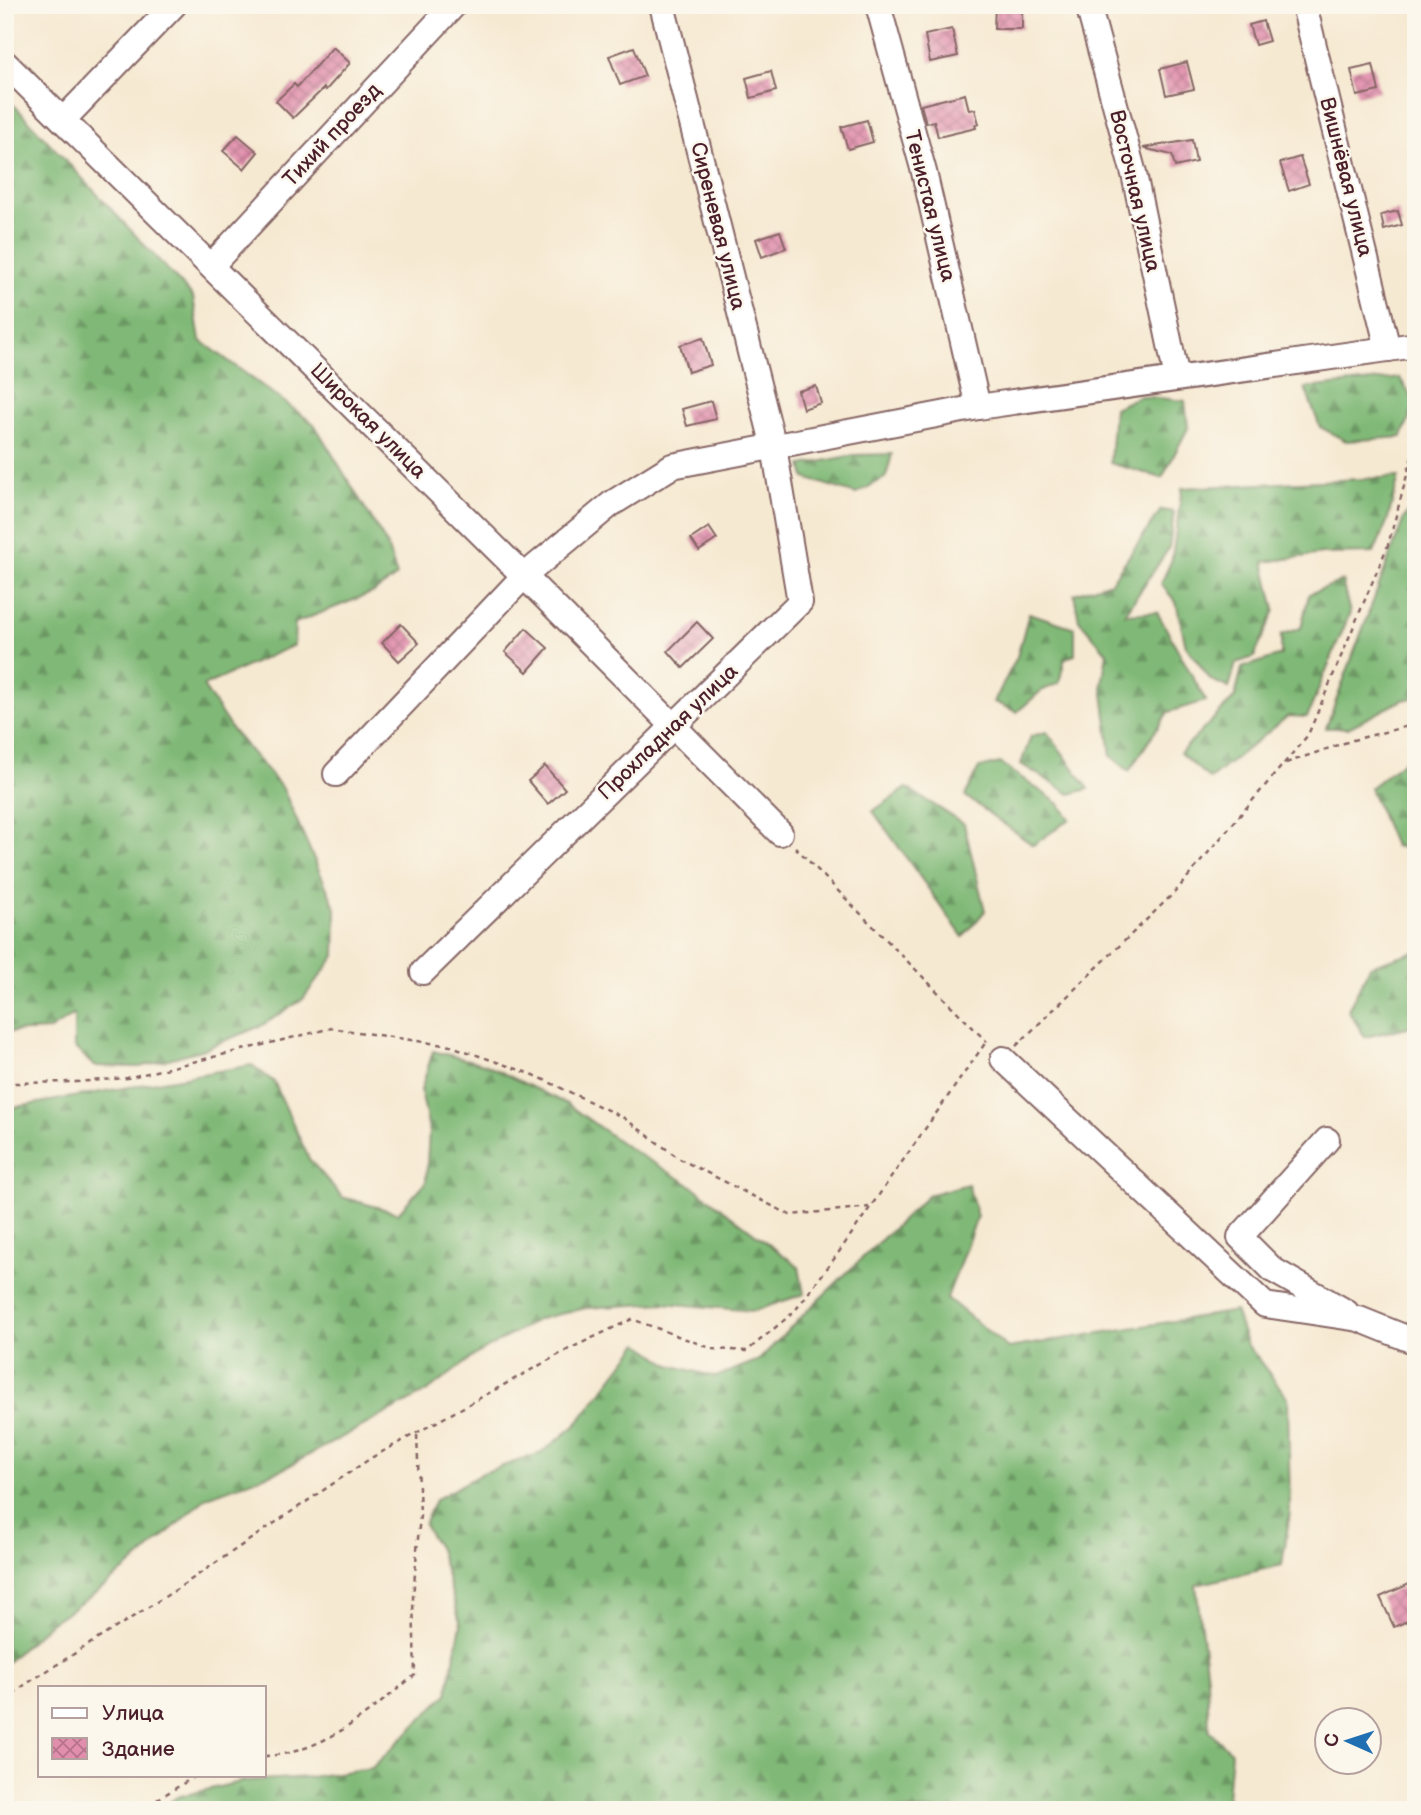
<svg xmlns="http://www.w3.org/2000/svg" width="1421" height="1815" font-family="'Balsamiq Sans',sans-serif">
  <style>
    .forest { fill: url(#forest-firs); stroke: #656c51; stroke-width: 2 }
    .building { fill: url(#building-cross-hatch) }
    .lines { fill: none; stroke-linecap: round; stroke-linejoin: round }
    .minor-casing { stroke: #866665; stroke-width: 28 }
    .path { stroke: #866665; stroke-width: 2.5; stroke-dasharray: 5 5; stroke-linecap: butt }
    .minor { stroke: #fff; stroke-width: 24 }
    .labels { text-anchor: middle; dominant-baseline: central; stroke-width: 5; stroke-linejoin: round; paint-order: stroke }
    .street-label { font-size: 21px; fill: #4a1f2b; stroke: #fbf7ec }
  </style>
  <defs>
    <pattern id="forest-firs" width="22" height="20" patternUnits="userSpaceOnUse" patternTransform="scale(1.75)"><rect width="22" height="20" fill="#80b977"/><path d="M5 1l3.5 6h-7zM16 11l3.5 6h-7z" fill="#6b9662"/></pattern>
    <pattern id="building-cross-hatch" width="8" height="8" patternUnits="userSpaceOnUse" patternTransform="scale(1.75)"><rect width="8" height="8" fill="#e18eac"/><path d="M0 0l8 8M0 8l8-8" fill="none" stroke="#b8738c"/></pattern>
  </defs>
  <rect width="100%" height="100%" fill="#fbf7ec"/>
  <filter id="ink" filterUnits="userSpaceOnUse"><feTurbulence type="fractalNoise" baseFrequency=".0143" numOctaves="2"/><feDisplacementMap in="SourceGraphic" scale="14" xChannelSelector="R" yChannelSelector="G"/><feConvolveMatrix kernelMatrix="1 2 1 2 8 2 1 2 1" color-interpolation-filters="sRGB"/></filter>
  <filter id="wash" filterUnits="userSpaceOnUse"><feTurbulence type="fractalNoise" baseFrequency=".00686" numOctaves="4" result="noise"/><feDisplacementMap in="SourceGraphic" scale="28" xChannelSelector="R" yChannelSelector="G"/><feGaussianBlur stdDeviation="1.57" result="paint"/><feColorMatrix in="noise" values="0 0 0 0 0 0 0 0 0 0 0 0 0 0 0 0 0 1.4 0 .05"/><feComposite in="paint" operator="in"/></filter>
  <g filter="url(#wash)">
    <rect width="100%" height="100%" fill="#f6e9d2"/>
    <g class="forest">
      <path d="M 5,101 L 15,106 L 193,297 L 200,340 L 314,424 L 386,543 L 397,576 L 374,592 L 295,623 L 294,645 L 203,686 L 232,730 L 283,789 L 336,909 L 335,956 L 303,999 L 261,1026 L 204,1049 L 140,1067 L 94,1066 L 74,1047 L 74,1014 L 50,1030 L 5,1032 Z"/>
      <path d="M 1400,378 L 1415,403 L 1402,437 L 1346,441 L 1320,427 L 1305,388 Z"/>
      <path d="M 1140,396 L 1185,401 L 1188,428 L 1162,478 L 1110,463 L 1114,408 Z"/>
      <path d="M 892,454 L 886,477 L 856,494 L 805,478 L 802,465 L 855,455 Z"/>
      <path d="M 1399,477 L 1387,522 L 1374,553 L 1322,554 L 1264,562 L 1275,610 L 1254,657 L 1236,663 L 1229,688 L 1211,680 L 1186,646 L 1176,602 L 1161,584 L 1172,559 L 1182,488 Z"/>
      <path d="M 1416,500 L 1416,697 L 1403,700 L 1348,728 L 1326,728 L 1404,518 Z"/>
      <path d="M 1161,510 L 1174,512 L 1169,548 L 1125,614 L 1157,612 L 1206,701 L 1168,712 L 1129,771 L 1111,756 L 1102,685 L 1107,653 L 1079,620 L 1074,594 L 1111,582 Z"/>
      <path d="M 1342,581 L 1350,613 L 1307,717 L 1288,716 L 1210,779 L 1180,753 L 1235,697 L 1242,668 L 1281,655 L 1281,635 L 1301,628 L 1309,594 Z"/>
      <path d="M 1029,613 L 1075,628 L 1075,655 L 1065,658 L 1059,683 L 1041,691 L 1017,712 L 994,702 L 1017,657 Z"/>
      <path d="M 1047,732 L 1089,789 L 1070,794 L 1021,764 L 1031,736 Z"/>
      <path d="M 1416,751 L 1416,850 L 1394,846 L 1370,788 Z"/>
      <path d="M 1000,763 L 1058,803 L 1070,819 L 1033,845 L 965,796 L 979,768 Z"/>
      <path d="M 907,788 L 964,824 L 985,911 L 963,937 L 873,811 Z"/>
      <path d="M 1416,951 L 1416,1025 L 1365,1037 L 1348,1010 L 1370,966 Z"/>
      <path d="M 433,1051 L 484,1064 L 567,1104 L 627,1147 L 692,1186 L 799,1267 L 804,1294 L 754,1311 L 663,1303 L 586,1308 L 539,1319 L 475,1355 L 428,1391 L 283,1469 L 207,1497 L 142,1556 L 96,1593 L 50,1623 L 5,1664 L 5,1109 L 252,1065 L 274,1082 L 309,1159 L 342,1197 L 398,1213 L 426,1182 L 429,1130 L 421,1090 Z"/>
      <path d="M 968,1184 L 977,1217 L 947,1298 L 1008,1348 L 1235,1311 L 1246,1343 L 1288,1398 L 1290,1512 L 1282,1565 L 1196,1585 L 1207,1678 L 1209,1731 L 1231,1752 L 1226,1810 L 159,1810 L 177,1797 L 244,1781 L 310,1777 L 372,1768 L 447,1694 L 461,1625 L 439,1549 L 424,1525 L 435,1500 L 483,1473 L 541,1453 L 576,1425 L 639,1343 L 670,1365 L 716,1377 L 759,1360 L 808,1310 L 928,1195 Z"/>
    </g>
    <g id="blocks">
      <g class="building">
        <path d="M 995,5 L 1022,5 L 1022,29 L 994,29 Z"/>
        <path d="M 1263,21 L 1269,41 L 1255,45 L 1249,25 Z"/>
        <path d="M 952,29 L 958,56 L 930,62 L 925,35 Z"/>
        <path d="M 333,47 L 350,63 L 326,90 L 324,88 L 293,118 L 276,101 L 294,84 L 297,87 Z"/>
        <path d="M 634,47 L 645,76 L 620,85 L 609,56 Z"/>
        <path d="M 1187,62 L 1194,89 L 1166,95 L 1160,69 Z"/>
        <path d="M 1373,65 L 1379,91 L 1357,96 L 1351,70 Z"/>
        <path d="M 771,71 L 776,91 L 751,98 L 746,78 Z"/>
        <path d="M 965,94 L 969,110 L 975,109 L 979,124 L 975,125 L 976,128 L 938,137 L 934,121 L 926,123 L 921,105 Z"/>
        <path d="M 867,120 L 873,142 L 848,149 L 841,127 Z"/>
        <path d="M 238,135 L 258,152 L 244,169 L 223,151 Z"/>
        <path d="M 1192,140 L 1196,162 L 1175,167 L 1172,155 L 1143,148 Z"/>
        <path d="M 1300,157 L 1309,184 L 1289,191 L 1280,163 Z"/>
        <path d="M 1398,211 L 1402,225 L 1384,230 L 1381,215 Z"/>
        <path d="M 780,231 L 786,248 L 762,257 L 756,239 Z"/>
        <path d="M 703,338 L 711,365 L 688,372 L 680,345 Z"/>
        <path d="M 816,386 L 821,403 L 803,409 L 798,391 Z"/>
        <path d="M 711,401 L 716,419 L 687,426 L 682,409 Z"/>
        <path d="M 709,527 L 717,539 L 699,551 L 691,539 Z"/>
        <path d="M 697,622 L 713,639 L 683,668 L 668,651 Z"/>
        <path d="M 401,624 L 419,643 L 399,661 L 382,643 Z"/>
        <path d="M 526,628 L 548,648 L 527,672 L 505,652 Z"/>
        <path d="M 545,766 L 565,789 L 548,804 L 528,781 Z"/>
        <path d="M 1416,1581 L 1416,1617 L 1394,1627 L 1380,1597 Z"/>
      </g>
    </g>
  </g>
  <g filter="url(#ink)">
    <use href="#blocks" fill-opacity="0" stroke="#866665" stroke-width="2"/>
    <g class="lines">
      <g class="minor-casing">
        <g id="minor">
          <path d="M 878,5 L 924,172 L 978,407"/>
          <path d="M 1088,5 L 1134,174 L 1177,378"/>
          <path d="M 1304,5 L 1388,349"/>
          <path d="M 5,63 L 524,576 L 611,504 L 672,466 L 978,407 L 1416,345"/>
          <path d="M 63,120 L 174,5"/>
          <path d="M 211,266 L 454,5"/>
          <path d="M 336,774 L 524,576 L 780,833"/>
          <path d="M 423,972 L 800,602 L 774,447 L 662,5"/>
          <path d="M 1003,1059 L 1265,1305 L 1359,1319 L 1416,1342"/>
          <path d="M 1327,1140 L 1240,1237 L 1273,1270 L 1346,1312"/>
        </g>
      </g>
      <g class="path">
        <path d="M 1286,763 L 1353,740 L 1416,724"/>
        <path d="M 795,847 L 987,1042"/>
        <path d="M 1016,1046 L 1175,892 L 1308,735 L 1388,545 L 1416,442"/>
        <path d="M 5,1086 L 15,1083 L 76,1082 L 127,1078 L 332,1028 L 451,1046 L 534,1075 L 624,1118 L 680,1159 L 790,1215 L 869,1207"/>
        <path d="M 5,1700 L 26,1684 L 174,1591 L 371,1458 L 569,1349 L 632,1319 L 713,1349 L 747,1351 L 794,1312 L 834,1259 L 986,1042"/>
        <path d="M 264,1756 C 324,1754 371,1710 415,1675 L 413,1597 L 420,1515 L 417,1434"/>
        <path d="M 140,1810 L 197,1775"/>
      </g>
      <use href="#minor" class="minor"/>
    </g>
  </g>
  <g class="labels">
    <g class="street-label">
      <text transform="translate(332 135) rotate(-47)">Тихий проезд</text>
      <text transform="translate(1346 177) rotate(76)">Вишнёвая улица</text>
      <text transform="translate(1135 191) rotate(77)">Восточная улица</text>
      <text transform="translate(930 206) rotate(76)">Тенистая улица</text>
      <text transform="translate(718 226) rotate(76)">Сиреневая улица</text>
      <text transform="translate(368 421) rotate(45)">Широкая улица</text>
      <text transform="translate(668 732) rotate(-44)">Прохладная улица</text>
    </g>
  </g>
  <rect width="1421" height="1815" fill="none" stroke="#fbf7ec" stroke-width="28"/>
  <rect x="38" y="1686" width="228" height="91" fill="#fbf7ec" stroke="#b4a19f" stroke-width="2"/>
  <rect x="52" y="1708" width="35" height="10" fill="#ffffff" stroke="#b4a19f" stroke-width="2"/>
  <text x="102" y="1720" font-size="21" fill="#4a1f2b">Улица</text>
  <rect x="52" y="1738" width="35" height="21" fill="url(#building-cross-hatch)" stroke="#b4a19f" stroke-width="2"/>
  <text x="102" y="1756" font-size="21" fill="#4a1f2b">Здание</text>
  <g transform="translate(1348 1741) rotate(273)"><circle r="33" fill="#fbf7ec" stroke="#b4a19f" stroke-width="2"/>
  <path d="M0-5L12 26L0 18L-12 26Z" fill="#1f6fb2"/>
  <text y="-10" font-size="19" font-weight="bold" text-anchor="middle" fill="#4a1f2b">С</text>
  </g>
</svg>
